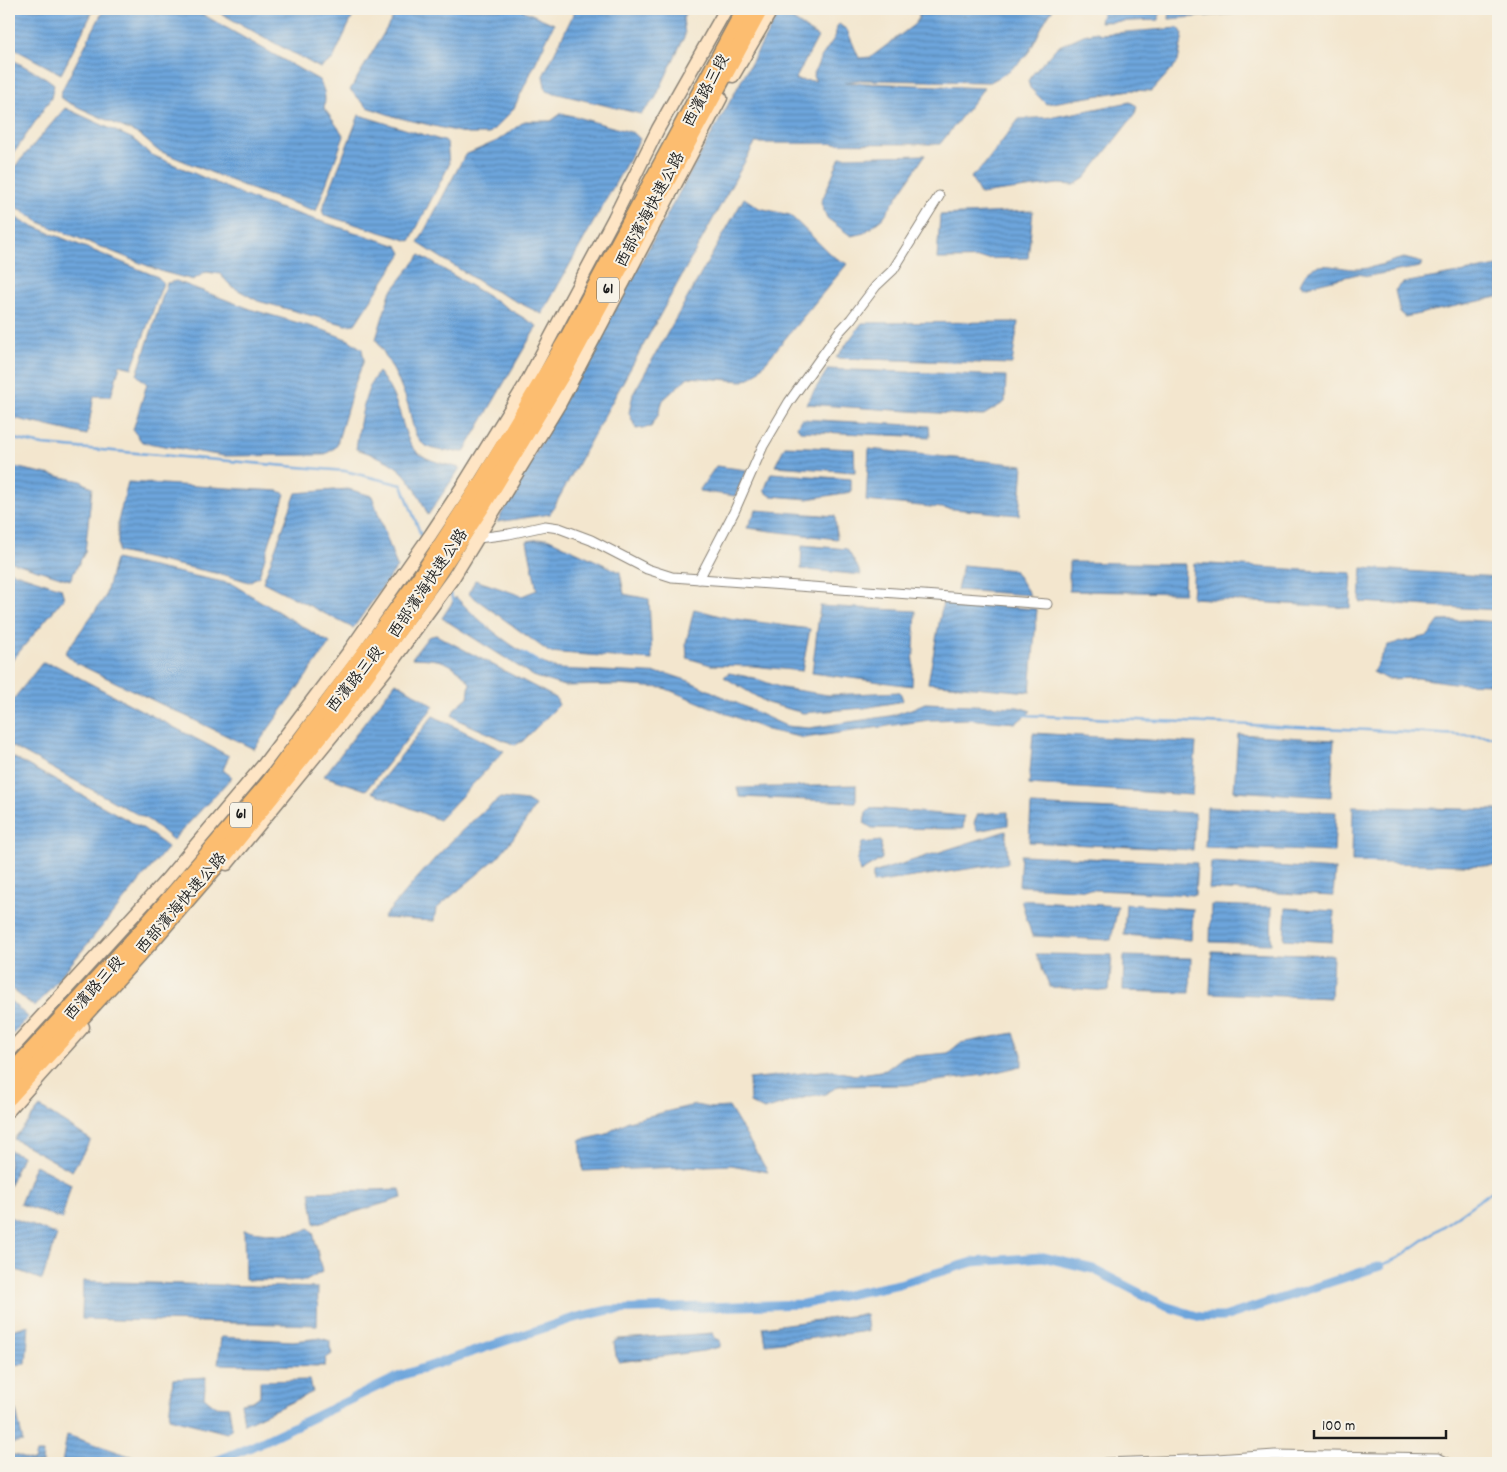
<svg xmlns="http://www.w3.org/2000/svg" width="1507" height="1472" font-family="Dekko,'LXGW WenKai TC',sans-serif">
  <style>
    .water { fill: url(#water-rules); stroke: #44607c }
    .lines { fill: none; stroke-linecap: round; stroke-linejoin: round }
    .stream { stroke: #6da5dc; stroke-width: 2.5 }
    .canal { stroke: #6da5dc; stroke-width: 9 }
    .street-casing { stroke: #888175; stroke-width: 11 }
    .secondary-casing { stroke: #888175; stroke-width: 15 }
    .highway-casing { stroke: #888175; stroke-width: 19 }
    .street { stroke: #fff; stroke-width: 9 }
    .secondary { stroke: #fee5c5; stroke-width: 12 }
    .highway { stroke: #fcbd6f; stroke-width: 16 }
    .labels { text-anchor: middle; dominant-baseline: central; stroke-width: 4; stroke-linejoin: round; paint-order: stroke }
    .shield { fill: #f7f3e8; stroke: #5e5c59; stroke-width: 1 }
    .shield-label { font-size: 15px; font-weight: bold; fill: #1c1c1c }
    .street-label { font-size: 16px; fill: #1c1c1c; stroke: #f7f3e8 }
  </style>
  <defs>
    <pattern id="water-rules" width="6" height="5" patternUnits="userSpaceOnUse" patternTransform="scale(1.25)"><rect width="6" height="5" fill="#6da5dc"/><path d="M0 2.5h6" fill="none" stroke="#5986b2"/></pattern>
  </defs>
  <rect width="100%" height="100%" fill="#f7f3e8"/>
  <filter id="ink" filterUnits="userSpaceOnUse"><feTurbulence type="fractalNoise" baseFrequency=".02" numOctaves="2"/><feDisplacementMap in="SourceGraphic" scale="10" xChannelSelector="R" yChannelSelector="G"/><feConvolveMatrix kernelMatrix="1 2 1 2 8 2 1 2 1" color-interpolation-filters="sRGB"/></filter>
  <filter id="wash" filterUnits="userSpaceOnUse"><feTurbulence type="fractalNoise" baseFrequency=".0096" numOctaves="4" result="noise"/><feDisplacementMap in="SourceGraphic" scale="20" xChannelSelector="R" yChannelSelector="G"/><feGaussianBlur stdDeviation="1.12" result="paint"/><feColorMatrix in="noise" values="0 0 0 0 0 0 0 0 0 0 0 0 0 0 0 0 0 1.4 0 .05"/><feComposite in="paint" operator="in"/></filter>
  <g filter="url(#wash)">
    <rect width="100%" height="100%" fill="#f3e6ce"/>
    <g class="water">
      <path d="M 9,9 L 94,9 L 61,74 L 9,46 Z"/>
      <path d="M 104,9 L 193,9 L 319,80 C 325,91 326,96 324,108 L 344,136 L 316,211 L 256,191 L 157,150 L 140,135 L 69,103 L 60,97 L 62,90 Z"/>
      <path d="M 213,9 L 356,9 L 333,59 L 320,68 Z"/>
      <path d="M 398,9 L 520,9 L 554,24 L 513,110 L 489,134 L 468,134 L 396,117 L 367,107 L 350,90 Z"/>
      <path d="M 576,9 L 688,9 L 683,18 L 685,35 L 655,99 L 641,114 L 546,91 L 543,76 Z"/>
      <path d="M 918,9 L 1053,9 C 1043,21 1038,37 1030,50 C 1022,63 1003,76 990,82 L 861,80 L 844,82 L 984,88 L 940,144 L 755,143 L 550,514 L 497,522 L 780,11 L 818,37 L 795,80 L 816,81 L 813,76 L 820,59 L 835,37 L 837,26 L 839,24 L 847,30 L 859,58 L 871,57 L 915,24 L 919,18 Z"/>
      <path d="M 1103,9 L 1160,9 L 1159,20 L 1100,22 Z"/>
      <path d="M 1170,9 L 1246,9 L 1243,13 L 1169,19 Z"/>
      <path d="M 1179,28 L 1183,34 L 1178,62 L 1152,91 L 1131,90 L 1046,104 L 1030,88 L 1028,81 L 1031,76 L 1057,47 L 1086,34 L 1097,32 L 1101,34 Z"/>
      <path d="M 9,58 L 46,78 L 54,84 L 51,98 L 16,150 L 9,155 Z"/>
      <path d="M 1130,102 L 1137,106 L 1135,114 L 1085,178 L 1074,185 L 1058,184 L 980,194 L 971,177 L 984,165 L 1019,119 L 1054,117 Z"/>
      <path d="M 65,108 L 133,139 L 150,154 L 257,201 L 398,246 L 402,253 L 355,324 L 346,325 L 258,301 L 231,286 L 220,274 L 206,272 L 193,280 L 163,272 L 41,223 L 10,203 L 9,199 L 9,175 L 11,171 Z"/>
      <path d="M 562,113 L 634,133 L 640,139 L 542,314 L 489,288 L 418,243 L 465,155 L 497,141 L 525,121 L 551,121 Z"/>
      <path d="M 359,115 L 447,142 L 449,165 L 410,241 L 324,215 L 322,210 Z"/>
      <path d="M 925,155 L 883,218 L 864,233 L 851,236 L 827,218 L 821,203 L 840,157 Z"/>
      <path d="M 744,198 L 759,208 L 790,215 L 831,255 L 847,264 L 755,375 L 743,381 L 688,377 L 663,400 L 658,415 L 651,427 L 636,429 L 629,413 L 633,394 Z"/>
      <path d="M 1033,211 L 1028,258 L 937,259 L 940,215 Z"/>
      <path d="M 9,213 L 23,222 L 158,277 L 163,283 L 132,368 L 120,365 L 111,396 L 94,396 L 87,435 L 9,417 Z"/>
      <path d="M 420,255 L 537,326 L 464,452 C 450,451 434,452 423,444 C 412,436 412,417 408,405 C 401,382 388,360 376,339 L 390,293 Z"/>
      <path d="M 1404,258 L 1423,263 L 1420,267 L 1368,276 L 1358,274 L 1303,287 L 1300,284 C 1312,254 1335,270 1358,269 C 1374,269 1389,261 1404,258 Z"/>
      <path d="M 1498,266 L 1498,297 L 1405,317 L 1400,313 L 1395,290 L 1403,283 Z"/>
      <path d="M 176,281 L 253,310 L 323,330 L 349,340 L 362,349 L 364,360 L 354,386 L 336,447 L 324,455 L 223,456 L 142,442 L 133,430 L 147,384 L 137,375 L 167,283 Z"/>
      <path d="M 1018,322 L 1012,364 L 836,358 L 862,323 Z"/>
      <path d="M 828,369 L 1006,376 L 1005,402 L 982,416 L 806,404 Z"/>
      <path d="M 378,372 C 387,382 392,393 397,405 C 403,420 405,441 417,452 C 429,462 446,464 460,468 L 428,515 C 409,473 401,463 356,449 C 360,424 363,392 378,372 Z"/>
      <path d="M 801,419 L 929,426 L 930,437 L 800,431 L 797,427 Z"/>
      <path d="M 785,446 L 854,449 L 855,472 L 775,466 Z"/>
      <path d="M 869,449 L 1023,465 L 1019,515 L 866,501 Z"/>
      <path d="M 9,466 L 81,481 L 92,488 L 85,552 L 70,580 L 9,561 Z"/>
      <path d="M 716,466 L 747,470 L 735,496 L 699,491 Z"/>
      <path d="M 771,473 L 851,479 L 851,492 L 808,499 L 771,496 L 764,491 Z"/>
      <path d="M 128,482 L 279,491 L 285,494 L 259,576 L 249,582 L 229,576 L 118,552 L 118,521 Z"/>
      <path d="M 348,489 L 372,496 L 397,567 L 353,628 L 263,582 L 296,493 Z"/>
      <path d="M 756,510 L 835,516 L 837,539 L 747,528 Z"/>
      <path d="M 547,538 L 620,572 L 624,594 L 649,599 L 652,660 L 549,652 L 469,594 L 475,580 L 522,596 L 537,590 L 527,541 Z"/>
      <path d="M 802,545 L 847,549 L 857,566 L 861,575 L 801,569 Z"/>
      <path d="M 115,559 L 232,584 L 330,643 L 254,749 L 76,663 L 65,653 L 105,597 Z"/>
      <path d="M 1069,562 L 1185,564 L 1184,593 L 1069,591 Z"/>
      <path d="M 1194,563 L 1352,573 L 1350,608 L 1192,598 Z"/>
      <path d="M 963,565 L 1014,570 L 1030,595 L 957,590 Z"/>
      <path d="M 1362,568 L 1498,577 L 1498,610 L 1360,602 Z"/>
      <path d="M 9,571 L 61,588 L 64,598 L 9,664 Z"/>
      <path d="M 456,597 C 479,622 526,661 559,669 L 668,674 L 689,681 L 786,726 L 809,728 L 890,716 L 911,709 L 925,703 L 1018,707 L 1031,711 L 1016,723 L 966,719 L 929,720 L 804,738 L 767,730 L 664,688 L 617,685 L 564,686 L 535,677 L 442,618 Z"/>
      <path d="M 943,602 L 1037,609 L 1030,692 L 928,683 Z"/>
      <path d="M 820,606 L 916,611 L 912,686 L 812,673 Z"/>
      <path d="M 694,609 L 728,618 L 810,629 L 802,671 L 752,666 L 711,665 L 687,658 L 686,643 Z"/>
      <path d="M 1467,620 L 1498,622 L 1498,684 L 1454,683 L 1417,678 L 1387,679 L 1373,672 L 1388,645 L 1428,636 L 1439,621 Z"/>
      <path d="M 436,635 L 556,698 L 559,705 L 523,741 L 515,745 L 458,720 L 452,715 L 455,708 L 468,697 L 470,683 C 451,660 441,659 412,658 L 428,637 Z"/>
      <path d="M 42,663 L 55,665 L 229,756 L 223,770 L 232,777 L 173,840 L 150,821 L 9,745 L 9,705 Z"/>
      <path d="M 729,673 L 754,678 L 782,688 L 828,695 L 900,692 L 903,700 L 898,702 L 864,708 L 803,713 L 767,703 L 724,677 Z"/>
      <path d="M 396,682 L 434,706 L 366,790 L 324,776 Z"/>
      <path d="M 433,716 L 504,751 L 439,820 L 372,792 Z"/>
      <path d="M 1033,733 L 1196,743 L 1192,795 L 1029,785 Z"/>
      <path d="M 1238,734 L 1334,740 L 1331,797 L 1234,791 Z"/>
      <path d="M 9,755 L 144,829 L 168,847 L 35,1007 L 9,987 Z"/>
      <path d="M 856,785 L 856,802 L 740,797 L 737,788 Z"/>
      <path d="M 500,798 L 527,801 L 535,806 L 522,827 L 498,857 L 436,909 L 434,921 L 383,918 C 419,876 456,831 500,798 Z"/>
      <path d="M 1031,805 L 1195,813 L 1193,850 L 1029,842 Z"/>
      <path d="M 1353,806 L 1498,810 L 1498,866 L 1352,862 Z"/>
      <path d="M 1207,807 L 1336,812 L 1334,852 L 1205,847 Z"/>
      <path d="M 871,808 L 964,816 L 963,829 L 872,828 L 864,823 L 866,813 Z"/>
      <path d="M 1008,812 L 1008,825 L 977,831 L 974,823 L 978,814 Z"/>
      <path d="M 1006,831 L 1008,863 L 873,883 L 873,873 Z"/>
      <path d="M 881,841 L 882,859 L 860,872 L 857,860 L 862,843 Z"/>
      <path d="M 1021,855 L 1197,863 L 1195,895 L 1019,886 Z"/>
      <path d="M 1211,862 L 1335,870 L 1333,896 L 1209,889 Z"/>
      <path d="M 1021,900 L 1118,906 L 1111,940 L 1032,936 Z"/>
      <path d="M 1126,904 L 1193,909 L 1191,940 L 1124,935 Z"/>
      <path d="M 1211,905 L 1272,907 L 1271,944 L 1210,942 Z"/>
      <path d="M 1286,908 L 1334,911 L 1332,942 L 1284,939 Z"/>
      <path d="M 1212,951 L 1333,955 L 1331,998 L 1210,993 Z"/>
      <path d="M 1036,954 L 1112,955 L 1109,991 L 1050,987 Z"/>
      <path d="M 1124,956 L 1191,958 L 1190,993 L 1123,991 Z"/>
      <path d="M 9,1000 L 28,1017 L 9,1038 Z"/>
      <path d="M 1014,1033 L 1022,1054 L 1022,1066 L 983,1075 L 907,1085 L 839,1086 L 825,1094 L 810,1096 L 764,1110 L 750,1103 L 749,1079 L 831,1070 L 855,1075 L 886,1070 L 903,1057 L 948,1053 L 960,1043 Z"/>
      <path d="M 694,1105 L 712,1108 L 729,1107 L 768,1172 L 731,1165 L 583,1171 L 580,1140 L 604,1135 L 628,1121 Z"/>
      <path d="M 40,1107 L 91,1140 L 72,1171 L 14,1139 Z"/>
      <path d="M 9,1150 L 22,1156 L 9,1187 Z"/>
      <path d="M 35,1165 L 71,1184 L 62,1219 L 20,1204 Z"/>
      <path d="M 400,1189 L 402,1198 L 315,1224 L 310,1192 Z"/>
      <path d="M 10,1217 L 57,1235 L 42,1280 L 9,1267 L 9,1221 Z"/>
      <path d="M 309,1228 L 313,1232 L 322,1272 L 306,1281 L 245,1280 L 244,1230 C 265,1232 290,1239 309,1228 Z"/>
      <path d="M 83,1281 L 318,1288 L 317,1325 L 82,1319 Z"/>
      <path d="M 866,1314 L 868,1331 L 766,1344 L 763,1327 Z"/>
      <path d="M 29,1325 L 26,1364 L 9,1365 L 9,1331 Z"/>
      <path d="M 713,1333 L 714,1338 L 720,1340 L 720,1347 L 703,1351 L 619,1362 L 616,1356 L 614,1342 L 618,1339 Z"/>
      <path d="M 221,1337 L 293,1341 L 321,1338 L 330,1341 L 330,1347 L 332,1354 L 326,1358 L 325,1366 L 218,1364 Z"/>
      <path d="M 206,1377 L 204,1397 L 215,1406 L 229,1407 L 232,1428 L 227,1433 L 169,1418 L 173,1379 Z"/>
      <path d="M 310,1380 L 313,1392 L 244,1424 L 241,1403 L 253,1401 L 260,1396 L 260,1381 Z"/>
      <path d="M 16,1410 L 23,1442 L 9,1444 L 9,1411 Z"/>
      <path d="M 67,1435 L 148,1462 L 62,1463 Z"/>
      <path d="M 36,1453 L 43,1453 L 42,1463 L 9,1463 L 9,1455 C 20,1454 23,1460 34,1461 Z"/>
    </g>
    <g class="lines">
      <g class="stream">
        <path d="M 9,438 L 43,445 L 345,471 L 402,485 L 422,538"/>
        <path d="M 449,592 L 455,603"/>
        <path d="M 522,652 L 545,666"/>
        <path d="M 1023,715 L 1368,730 L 1498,737"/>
        <path d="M 1380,1266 L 1398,1258 L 1498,1187"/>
      </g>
      <path class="canal" d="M 211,1463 L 251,1447 L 400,1376 L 574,1318 L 609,1310 L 803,1304 L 899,1284 L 973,1262 L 1043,1257 L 1093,1269 L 1165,1306 L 1200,1317 L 1224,1317 L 1380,1266"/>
    </g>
  </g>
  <g filter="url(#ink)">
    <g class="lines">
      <g class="street-casing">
        <g id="street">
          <path d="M 478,538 L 509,534 L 545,526 L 559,528 L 591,540 L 647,569 L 672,577 L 1047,604"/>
          <path d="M 699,579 L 734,512 L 763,446 L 789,402 L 839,332 L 851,319 L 876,286 L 893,270 L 939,196"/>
          <path d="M 1105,1463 L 1217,1459 L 1275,1455 L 1438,1458 L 1448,1463"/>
        </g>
      </g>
      <g class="secondary-casing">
        <g id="secondary">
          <path d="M 733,76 L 772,9"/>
          <path d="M 227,864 L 386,670 L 453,578 L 560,403 L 721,98"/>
          <path d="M 9,1052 L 166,880 L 264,764 L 350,650 L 431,534 L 464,484 L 525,385 L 614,218 L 658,129 L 726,9"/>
          <path d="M 9,1110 L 83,1027"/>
        </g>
      </g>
      <g class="highway-casing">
        <g id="highway">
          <path d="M 9,1076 L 142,931 L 269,783 L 420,578 L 484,479 L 569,336 L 745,9"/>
          <path d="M 9,1097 L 156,935 L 213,869 L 339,712 L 426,591 L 482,506 L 566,367 L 760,9"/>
        </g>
      </g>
      <use href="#street" class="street"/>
      <use href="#secondary" class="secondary"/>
      <use href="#highway" class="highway"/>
    </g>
  </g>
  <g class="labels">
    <g class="shield">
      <rect x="597" y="277.5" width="22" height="25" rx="4"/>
      <rect x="230" y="802.5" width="22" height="25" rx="4"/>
    </g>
    <g class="shield-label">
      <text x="608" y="290">61</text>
      <text x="241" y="815">61</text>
    </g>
    <g class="street-label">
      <text transform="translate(707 91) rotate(-62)">西濱路三段</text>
      <text transform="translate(651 210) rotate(-62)">西部濱海快速公路</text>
      <text transform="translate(429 584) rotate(-56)">西部濱海快速公路</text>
      <text transform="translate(356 680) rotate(-51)">西濱路三段</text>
      <text transform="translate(182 904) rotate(-49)">西部濱海快速公路</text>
      <text transform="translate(95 989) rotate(-48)">西濱路三段</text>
    </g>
  </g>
  <rect width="1507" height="1472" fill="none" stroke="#f7f3e8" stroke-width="30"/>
  <path d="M1314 1430v8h132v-8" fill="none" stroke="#1c1c1c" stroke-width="2.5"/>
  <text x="1322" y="1430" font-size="15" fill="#1c1c1c" stroke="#f7f3e8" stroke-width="4" paint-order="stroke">100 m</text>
</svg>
